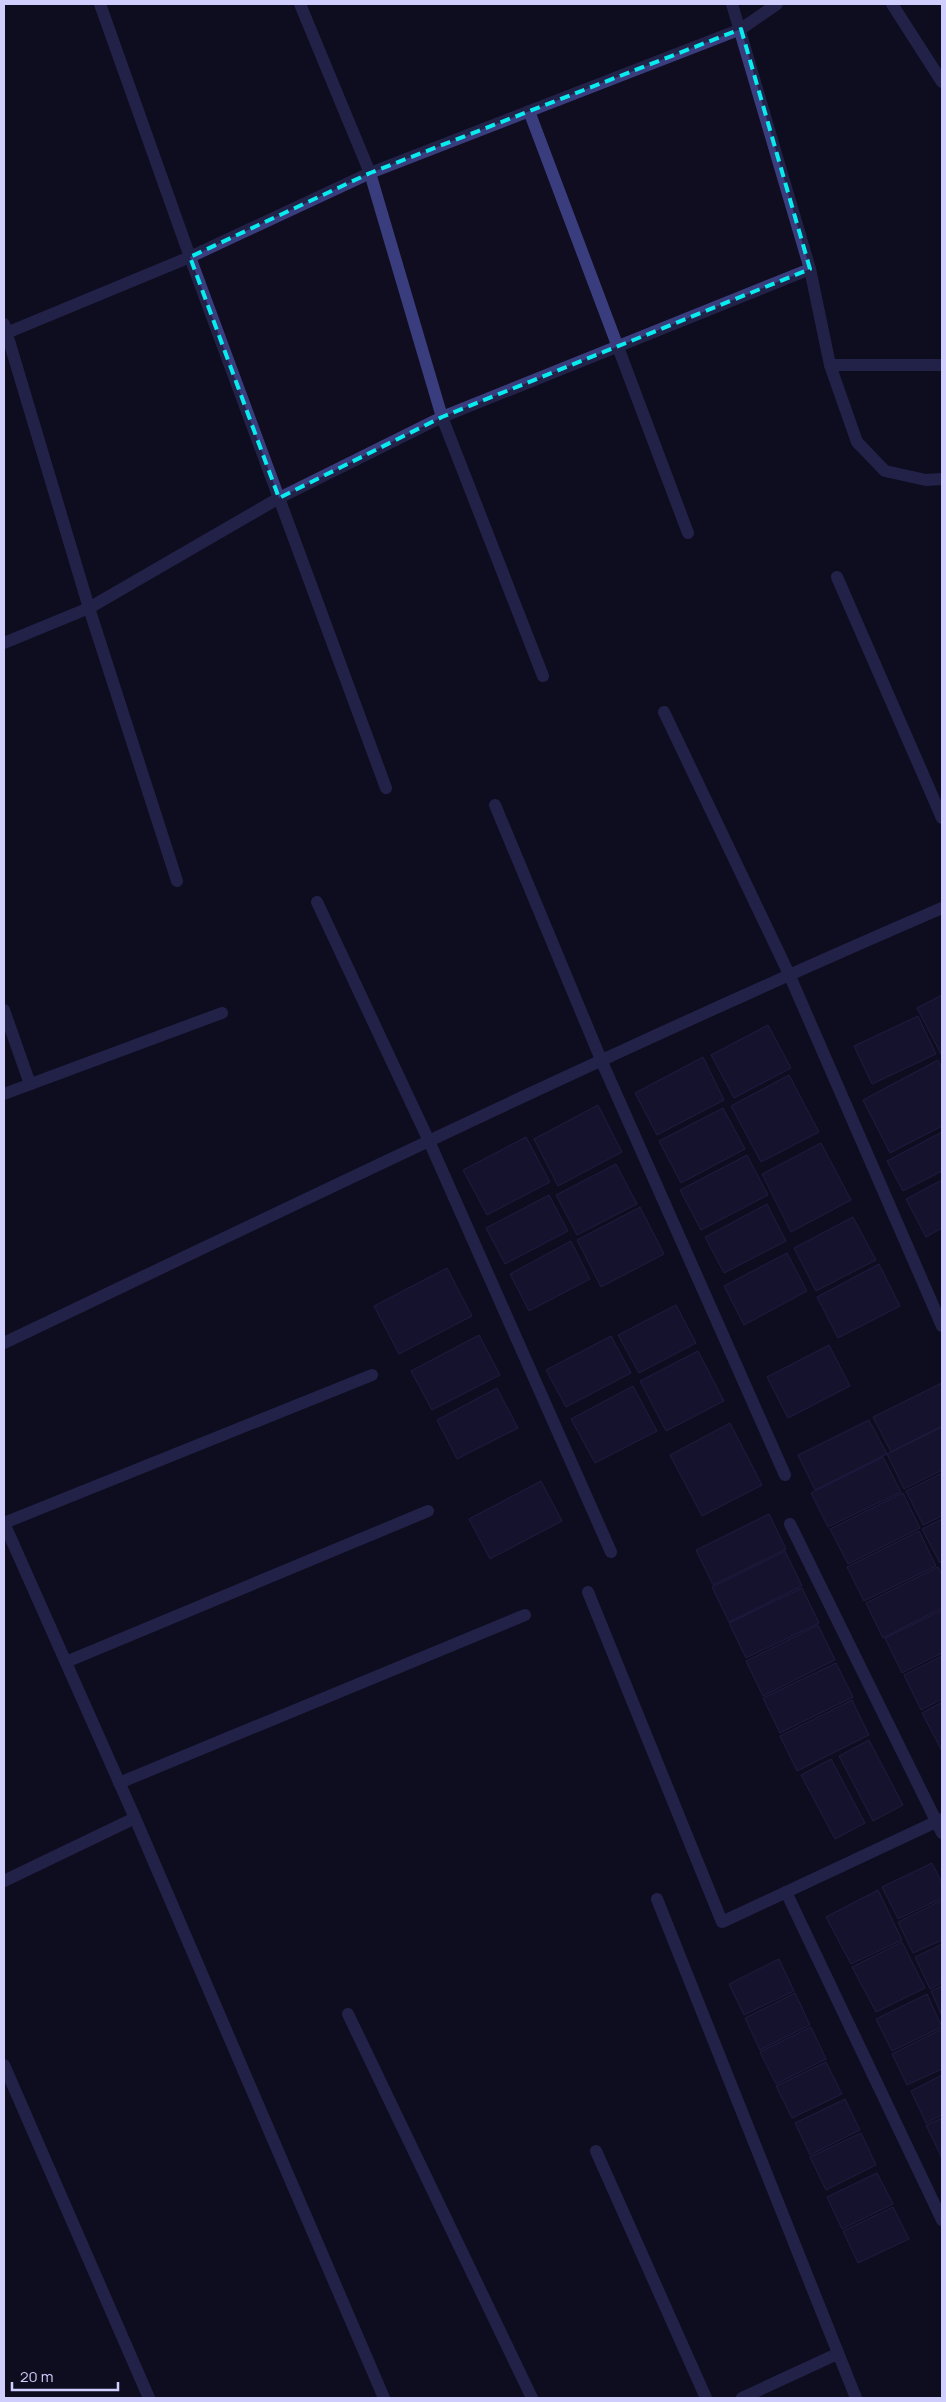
<svg xmlns="http://www.w3.org/2000/svg" width="946" height="2402" font-family="Manrope,sans-serif">
  <style>
    .building { fill: #1e1a40; stroke: #342d6b }
    .lines { fill: none; stroke-linecap: round; stroke-linejoin: round }
    .service { stroke: #3a3d7d; stroke-width: 12 }
    .minor { stroke: #3a3d7d; stroke-width: 12 }
    .tertiary { stroke: #3a3d7d; stroke-width: 12 }
    .marked { fill: none; stroke: #09ebee; stroke-width: 4; stroke-dasharray: 10 6; stroke-linejoin: round }
  </style>
  <rect width="100%" height="100%" fill="#0f0d1f"/>
  <g class="building">
    <path d="M 942,995 L 942,1056 L 917,1008 Z"/>
    <path d="M 918,1016 L 936,1054 L 872,1084 L 854,1046 Z"/>
    <path d="M 768,1025 L 791,1068 L 734,1098 L 711,1055 Z"/>
    <path d="M 703,1057 L 724,1100 L 657,1135 L 635,1093 Z"/>
    <path d="M 938,1060 L 942,1069 L 942,1126 L 890,1153 L 863,1100 Z"/>
    <path d="M 789,1075 L 819,1132 L 761,1162 L 731,1106 Z"/>
    <path d="M 598,1105 L 622,1152 L 558,1186 L 534,1139 Z"/>
    <path d="M 723,1108 L 745,1149 L 681,1183 L 659,1141 Z"/>
    <path d="M 942,1132 L 942,1171 L 903,1191 L 887,1161 Z"/>
    <path d="M 526,1137 L 550,1182 L 487,1215 L 463,1170 Z"/>
    <path d="M 821,1143 L 851,1200 L 791,1232 L 762,1174 Z"/>
    <path d="M 747,1155 L 768,1195 L 701,1230 L 680,1190 Z"/>
    <path d="M 616,1164 L 637,1204 L 577,1235 L 556,1195 Z"/>
    <path d="M 942,1180 L 942,1228 L 926,1237 L 906,1199 Z"/>
    <path d="M 549,1195 L 568,1231 L 505,1264 L 486,1228 Z"/>
    <path d="M 767,1204 L 786,1241 L 724,1273 L 705,1237 Z"/>
    <path d="M 640,1207 L 664,1254 L 601,1287 L 577,1240 Z"/>
    <path d="M 853,1217 L 876,1260 L 816,1291 L 794,1248 Z"/>
    <path d="M 571,1241 L 590,1279 L 529,1311 L 510,1274 Z"/>
    <path d="M 787,1253 L 807,1291 L 744,1325 L 724,1286 Z"/>
    <path d="M 879,1264 L 900,1306 L 838,1338 L 817,1297 Z"/>
    <path d="M 447,1268 L 472,1316 L 399,1354 L 374,1306 Z"/>
    <path d="M 676,1305 L 696,1343 L 639,1373 L 618,1335 Z"/>
    <path d="M 479,1335 L 500,1375 L 432,1410 L 411,1371 Z"/>
    <path d="M 611,1336 L 631,1373 L 566,1407 L 546,1370 Z"/>
    <path d="M 829,1345 L 850,1386 L 788,1418 L 767,1377 Z"/>
    <path d="M 698,1351 L 724,1401 L 666,1431 L 640,1381 Z"/>
    <path d="M 942,1383 L 942,1426 L 891,1452 L 873,1417 Z"/>
    <path d="M 633,1386 L 657,1431 L 595,1463 L 571,1419 Z"/>
    <path d="M 497,1388 L 518,1428 L 457,1459 L 437,1420 Z"/>
    <path d="M 869,1420 L 887,1454 L 815,1490 L 798,1455 Z"/>
    <path d="M 730,1423 L 762,1485 L 702,1516 L 670,1455 Z"/>
    <path d="M 942,1427 L 942,1470 L 904,1489 L 887,1454 Z"/>
    <path d="M 883,1457 L 901,1492 L 828,1527 L 811,1493 Z"/>
    <path d="M 942,1473 L 942,1516 L 923,1525 L 906,1491 Z"/>
    <path d="M 541,1481 L 562,1521 L 490,1559 L 469,1519 Z"/>
    <path d="M 903,1493 L 920,1528 L 848,1564 L 830,1529 Z"/>
    <path d="M 769,1514 L 786,1549 L 713,1585 L 696,1550 Z"/>
    <path d="M 942,1519 L 942,1562 L 940,1563 L 922,1529 Z"/>
    <path d="M 919,1531 L 936,1566 L 864,1601 L 847,1567 Z"/>
    <path d="M 785,1551 L 802,1586 L 729,1622 L 712,1587 Z"/>
    <path d="M 938,1567 L 942,1575 L 942,1608 L 883,1638 L 866,1603 Z"/>
    <path d="M 802,1588 L 819,1623 L 746,1658 L 729,1623 Z"/>
    <path d="M 942,1610 L 942,1653 L 902,1673 L 885,1638 Z"/>
    <path d="M 818,1625 L 835,1660 L 763,1696 L 746,1661 Z"/>
    <path d="M 942,1656 L 942,1699 L 921,1710 L 904,1675 Z"/>
    <path d="M 836,1663 L 853,1697 L 780,1733 L 763,1698 Z"/>
    <path d="M 852,1700 L 869,1735 L 797,1771 L 780,1736 Z"/>
    <path d="M 942,1702 L 942,1751 L 922,1713 Z"/>
    <path d="M 869,1740 L 903,1805 L 873,1821 L 839,1756 Z"/>
    <path d="M 831,1759 L 865,1823 L 835,1839 L 801,1775 Z"/>
    <path d="M 932,1863 L 942,1883 L 942,1898 L 898,1919 L 882,1887 Z"/>
    <path d="M 878,1890 L 902,1940 L 851,1964 L 826,1917 Z"/>
    <path d="M 942,1900 L 942,1940 L 913,1953 L 898,1922 Z"/>
    <path d="M 902,1942 L 925,1988 L 876,2012 L 852,1967 Z"/>
    <path d="M 942,1944 L 942,1983 L 930,1989 L 915,1957 Z"/>
    <path d="M 779,1959 L 794,1991 L 744,2015 L 729,1984 Z"/>
    <path d="M 942,1986 L 942,2016 L 931,1991 Z"/>
    <path d="M 795,1993 L 810,2025 L 760,2050 L 745,2018 Z"/>
    <path d="M 927,1994 L 942,2027 L 892,2051 L 876,2019 Z"/>
    <path d="M 811,2027 L 826,2059 L 776,2084 L 760,2052 Z"/>
    <path d="M 942,2029 L 942,2069 L 907,2085 L 892,2054 Z"/>
    <path d="M 826,2062 L 842,2094 L 792,2118 L 776,2086 Z"/>
    <path d="M 942,2075 L 942,2115 L 926,2123 L 911,2091 Z"/>
    <path d="M 845,2099 L 860,2130 L 810,2155 L 795,2123 Z"/>
    <path d="M 942,2118 L 942,2158 L 926,2125 Z"/>
    <path d="M 861,2133 L 876,2165 L 826,2190 L 810,2157 Z"/>
    <path d="M 877,2173 L 893,2204 L 842,2229 L 827,2197 Z"/>
    <path d="M 893,2207 L 909,2239 L 858,2263 L 843,2231 Z"/>
  </g>
  <g class="lines">
    <g class="service">
      <path d="M 657,1899 L 856,2398"/>
      <path d="M 348,2014 L 532,2398"/>
      <path d="M 596,2151 L 706,2398"/>
      <path d="M 742,2398 L 837,2354"/>
    </g>
    <g class="minor">
      <path d="M 100,4 L 190,257 L 386,788"/>
      <path d="M 300,4 L 370,173 L 442,417 L 543,676"/>
      <path d="M 732,4 L 810,269 L 830,365 L 857,442 L 885,471 L 926,480 L 942,479"/>
      <path d="M 892,4 L 942,82"/>
      <path d="M 529,111 L 688,533"/>
      <path d="M 4,324 L 89,608 L 177,881"/>
      <path d="M 4,334 L 190,257 L 370,173 L 741,29 L 777,4"/>
      <path d="M 830,365 L 942,365"/>
      <path d="M 837,577 L 942,818"/>
      <path d="M 4,643 L 89,608 L 279,498 L 442,417 L 810,269"/>
      <path d="M 664,712 L 789,974 L 942,1326"/>
      <path d="M 495,805 L 602,1062 L 785,1475"/>
      <path d="M 317,902 L 429,1141 L 611,1552"/>
      <path d="M 4,1010 L 30,1084"/>
      <path d="M 4,1094 L 222,1013"/>
      <path d="M 4,1343 C 315,1195 626,1044 942,908"/>
      <path d="M 4,1523 L 372,1375"/>
      <path d="M 790,1524 L 942,1833"/>
      <path d="M 588,1592 L 722,1922 L 942,1819"/>
      <path d="M 66,1662 L 428,1511"/>
      <path d="M 119,1783 L 525,1615"/>
      <path d="M 4,1881 L 135,1818"/>
      <path d="M 786,1892 L 942,2220"/>
      <path d="M 4,2065 L 149,2398"/>
    </g>
    <path class="tertiary" d="M 4,1523 L 135,1818 L 384,2398"/>
  </g>
  <path d="M0 0H946V2402H0ZM 741,29 L 810,269 L 442,417 L 279,498 L 190,257 L 370,173 Z" fill="#0f0d1f" fill-opacity=".55" fill-rule="evenodd"/>
  <path class="marked" d="M 741,29 L 810,269 L 442,417 L 279,498 L 190,257 L 370,173 Z"/>
  <rect width="946" height="2402" fill="none" stroke="#cfcefd" stroke-width="10"/>
  <path d="M12 2382v8h106v-8" fill="none" stroke="#cfcefd" stroke-width="2.5"/>
  <text x="20" y="2382" font-size="15" fill="#cfcefd" stroke="#0f0d1f" stroke-width="4" paint-order="stroke">20 m</text>
</svg>
